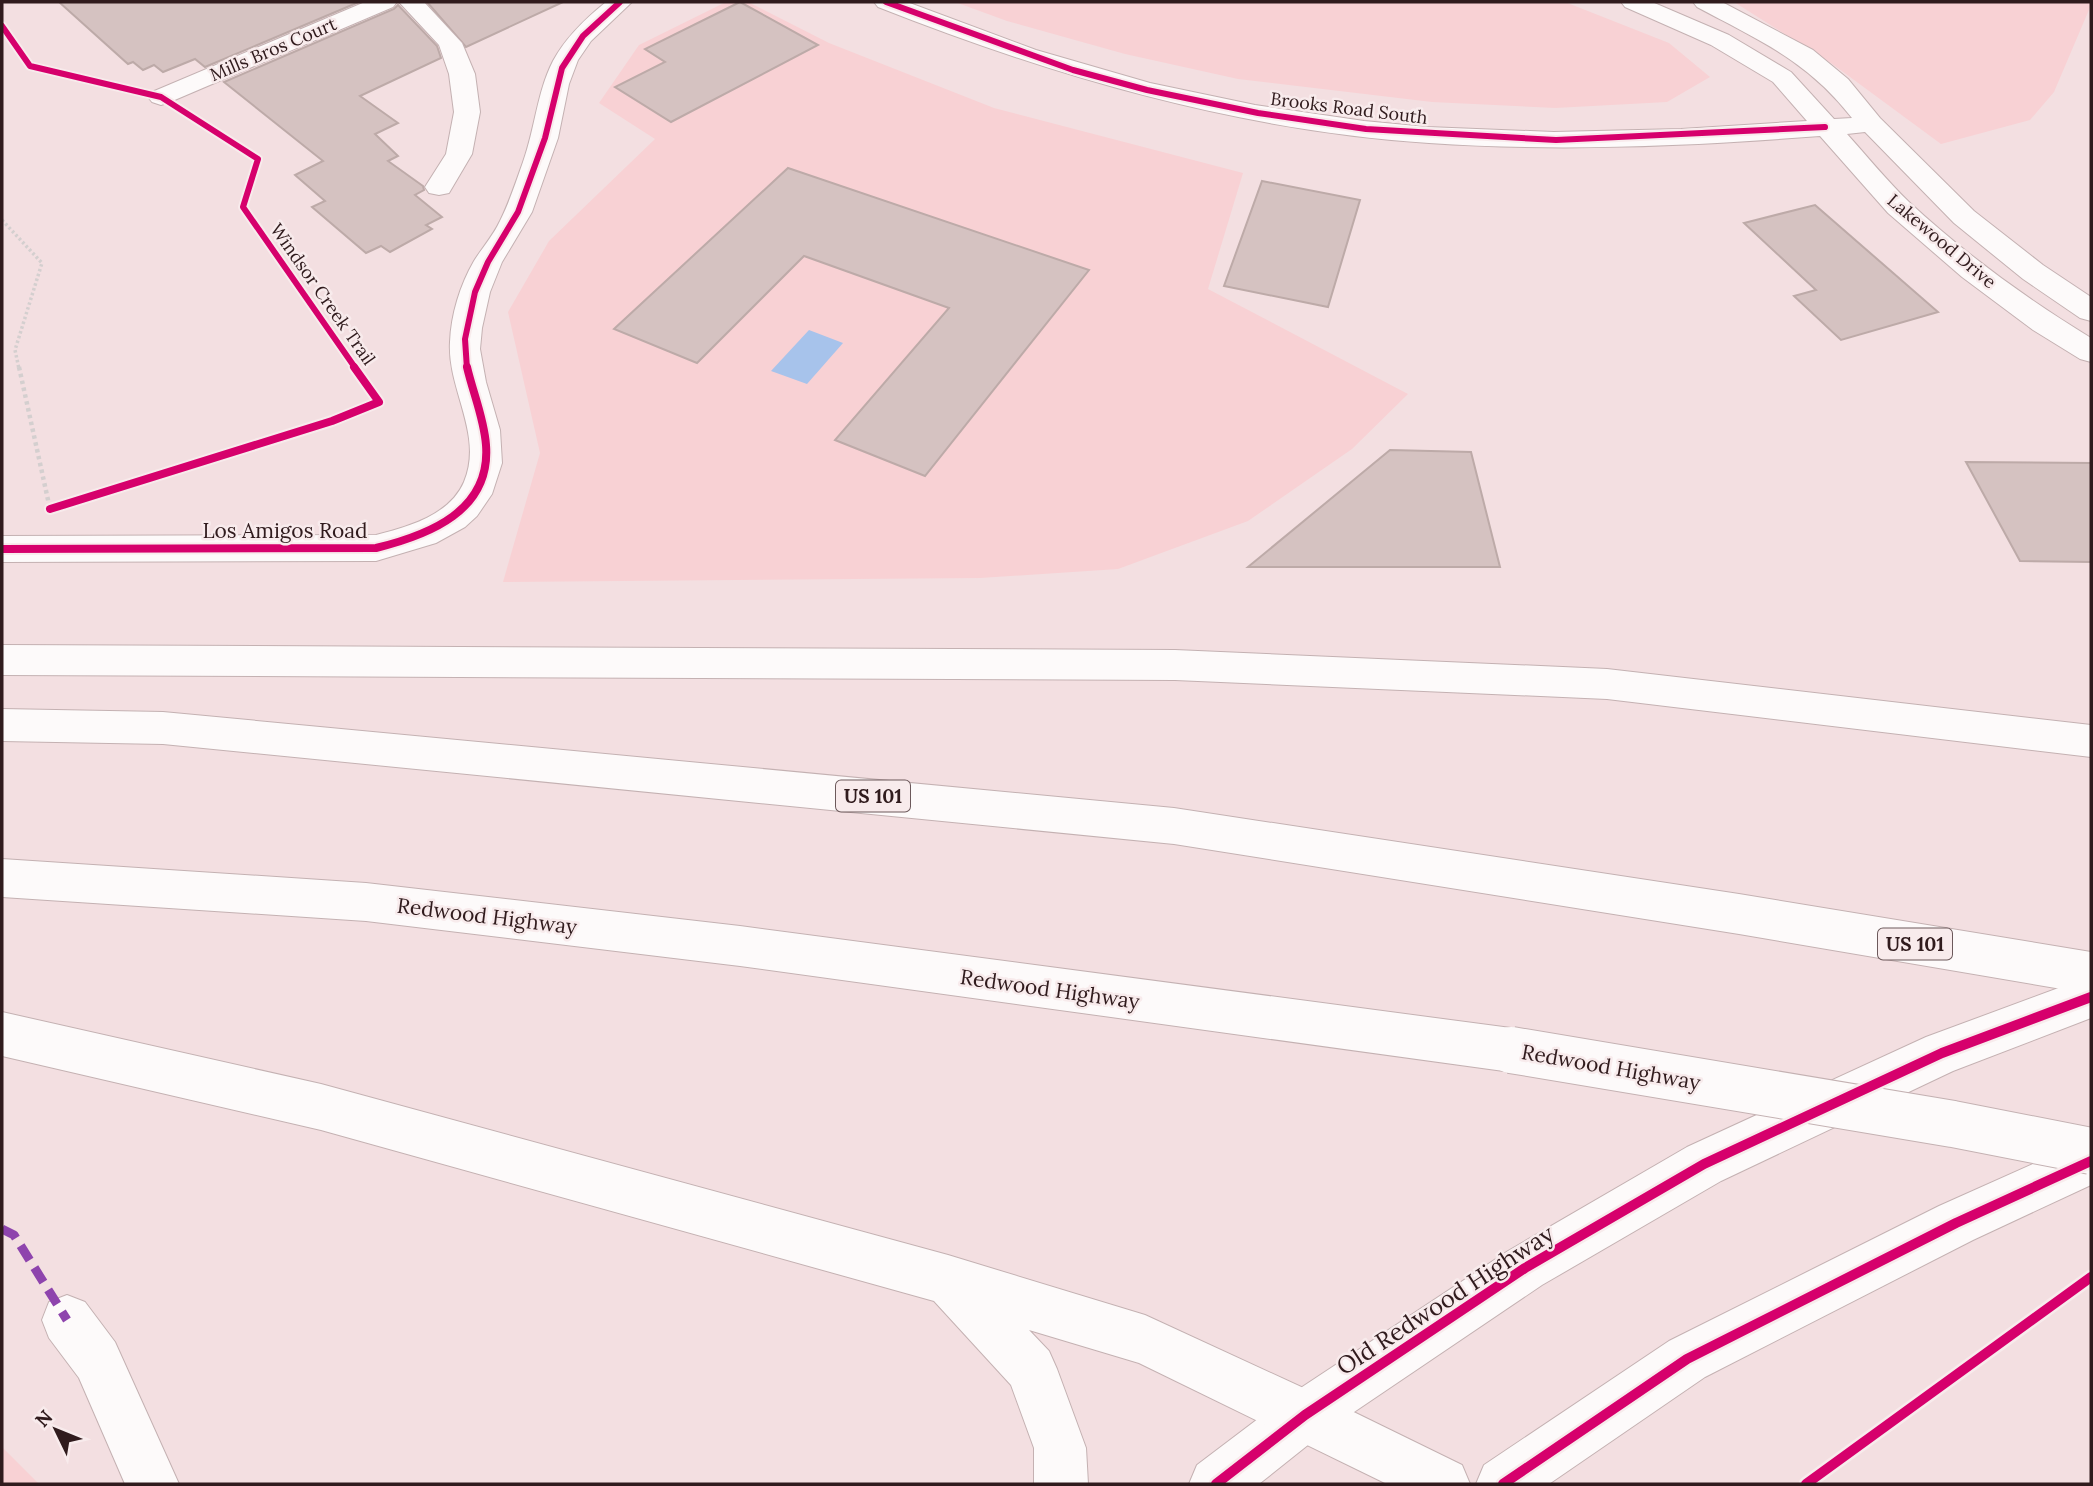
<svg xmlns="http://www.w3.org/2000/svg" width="2093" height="1486" font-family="Lora,serif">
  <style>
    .built { fill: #f8d1d4 }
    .water { fill: #a7c3eb }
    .building { fill: #d5c2c1; stroke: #bdaaa8; stroke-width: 2 }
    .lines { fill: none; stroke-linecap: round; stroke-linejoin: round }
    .minor-casing { stroke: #c4b1b2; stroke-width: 2 }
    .major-casing { stroke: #c4b1b2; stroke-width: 2 }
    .highway-casing { stroke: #c4b1b2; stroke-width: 2 }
    .path-far1 { stroke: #d4cfcf; stroke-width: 3.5; stroke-dasharray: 2.5 2.5; stroke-linecap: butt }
    .path { stroke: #d4cfcf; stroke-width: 4.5; stroke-dasharray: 3.5 3.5; stroke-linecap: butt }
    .minor { fill: #fdfafa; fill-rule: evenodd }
    .major { fill: #fdfafa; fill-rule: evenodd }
    .highway { fill: #fdfafa; fill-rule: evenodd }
    .highway-bridge-casing { stroke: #c4b1b2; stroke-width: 48; stroke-linecap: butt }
    .highway-bridge { stroke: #fdfafa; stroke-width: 46 }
    .quiet { stroke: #8e44ad; stroke-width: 9; stroke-dasharray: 17 9; stroke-linecap: butt }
    .cycleway-far2-casing { stroke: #f8ebec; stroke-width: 10 }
    .cycleway-far1-casing { stroke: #f8ebec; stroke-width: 12 }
    .cycleway-casing { stroke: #f8ebec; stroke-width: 15 }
    .cycleway-far2 { stroke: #d6006c; stroke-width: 6 }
    .cycleway-far1 { stroke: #d6006c; stroke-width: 8 }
    .cycleway { stroke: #d6006c; stroke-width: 10 }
    .labels { text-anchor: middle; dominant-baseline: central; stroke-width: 5; stroke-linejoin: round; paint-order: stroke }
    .far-street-label { font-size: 18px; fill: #301b1d; stroke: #f8ebec }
    .shield { fill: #f8ebec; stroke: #6c595b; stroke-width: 2 }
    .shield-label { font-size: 19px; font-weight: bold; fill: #301b1d }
    .street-label { font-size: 21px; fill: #301b1d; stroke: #f8ebec }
    .near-street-label { font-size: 24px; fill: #301b1d; stroke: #f8ebec }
  </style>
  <rect width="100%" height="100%" fill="#f3dfe1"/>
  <g class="built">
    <path d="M 726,2 L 748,2 L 829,43 L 994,108 L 1243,173 L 1208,289 L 1408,394 L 1352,449 L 1248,521 L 1118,569 L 980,578 L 503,582 L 540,453 L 508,312 L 549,241 L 655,139 L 599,103 L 639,45 Z"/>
    <path d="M 955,2 L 1565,2 L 1669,43 L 1710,77 L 1667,102 L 1555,108 L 1432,102 L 1238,79 L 1125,54 L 1007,21 Z"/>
    <path d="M 1734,2 L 2091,2 L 2091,5 L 2054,92 L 2030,120 L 1941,144 L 1831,63 Z"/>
    <path d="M 2,1447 L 39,1484 L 2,1484 Z"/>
  </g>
  <path class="water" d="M 809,330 L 843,343 L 807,384 L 771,371 Z"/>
  <g class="building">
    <path d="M 59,2 L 359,2 L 205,67 L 195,59 L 163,72 L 154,65 L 143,70 L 133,62 L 128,64 Z"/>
    <path d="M 427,2 L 563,2 L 466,47 Z"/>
    <path d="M 740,2 L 818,45 L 671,122 L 615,87 L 665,62 L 645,49 Z"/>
    <path d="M 398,5 L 437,46 L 441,58 L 360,96 L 398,123 L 375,134 L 398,156 L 388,161 L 423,186 L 424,190 L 415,195 L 442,217 L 426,225 L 432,229 L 390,252 L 381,246 L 366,253 L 312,207 L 325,201 L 295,175 L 323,161 L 224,82 L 394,9 Z"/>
    <path d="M 788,168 L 1089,270 L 925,476 L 835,440 L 949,308 L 804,256 L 697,363 L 614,329 Z"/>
    <path d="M 1262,181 L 1360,200 L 1328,307 L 1224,286 Z"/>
    <path d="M 1815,205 L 1938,312 L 1841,340 L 1794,296 L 1816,290 L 1744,223 Z"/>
    <path d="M 1390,450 L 1471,452 L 1500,567 L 1248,567 Z"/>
    <path d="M 1966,462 L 2091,463 L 2091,562 L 2020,561 Z"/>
  </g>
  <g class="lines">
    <g class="minor-casing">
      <g id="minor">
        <path d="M 365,2 L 397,2 L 393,7 L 170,102 L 161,105 L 152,102 L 148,97 L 152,92 Z"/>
        <path d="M 399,2 L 424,2 L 462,43 L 475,74 L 480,112 L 472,154 L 449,193 L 439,195 L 429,193 L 425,187 L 446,154 L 454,112 L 449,74 L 439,45 Z"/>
        <path d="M 606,2 L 632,2 L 591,41 L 578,60 L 569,84 L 558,138 L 532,212 L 502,262 L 490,292 L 482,328 L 480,349 L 486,382 L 500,430 L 502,463 L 492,494 L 477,516 L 465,527 L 436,543 L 376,561 L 2,562 L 2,536 L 376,535 C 408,527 450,515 464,482 C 484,435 447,389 450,342 C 451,315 460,285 474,261 C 482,248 493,236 500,221 C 509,203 516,182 523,162 C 535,129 537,92 553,61 C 566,37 585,19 606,2 Z"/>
        <path d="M 874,2 L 907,2 L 1036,50 L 1150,83 L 1255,105 L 1364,121 L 1427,127 L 1554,132 L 1681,129 L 1807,121 L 1773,82 L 1711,45 L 1625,7 L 1621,2 L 1652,2 L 1729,35 L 1791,72 L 1834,119 L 1852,118 C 1807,60 1760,41 1697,7 L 1693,2 L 1722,2 L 1813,50 L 1848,79 L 1880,118 L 1974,211 L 2043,265 L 2091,297 L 2091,321 L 2080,318 L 2023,279 L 1954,223 L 1865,132 L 1847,134 C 1867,156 1887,181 1909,202 C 1964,253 2027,299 2091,338 L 2091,362 L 2080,359 L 2033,330 L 1962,277 L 1888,213 L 1820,136 C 1690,146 1560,152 1429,143 C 1237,130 1056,77 878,7 Z"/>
        <path d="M 67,1295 L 85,1302 L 115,1342 L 179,1484 L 125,1484 L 79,1378 L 49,1338 L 42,1320 L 49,1302 Z"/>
      </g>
    </g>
    <g class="major-casing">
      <g id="major">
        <path d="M 2091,976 L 2091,1018 L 1953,1071 L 1721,1181 L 1542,1285 L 1323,1433 L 1259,1484 L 1189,1484 L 1197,1465 L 1287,1397 L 1508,1251 L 1687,1147 L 1926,1037 Z"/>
        <path d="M 2091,1138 L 2091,1185 L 1973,1240 L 1705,1377 L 1549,1484 L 1476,1484 L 1484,1465 L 1669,1341 L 1939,1206 Z"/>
      </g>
    </g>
    <g class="highway-casing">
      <g id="highway">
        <path d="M 2,645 L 1175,650 L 1607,669 L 2091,725 L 2091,757 L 1607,699 L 1175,680 L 2,675 Z"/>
        <path d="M 2,709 L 163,712 L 1174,808 L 1739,894 L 2091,952 L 2091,994 L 1739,934 L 1174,844 L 163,744 L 2,741 Z"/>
        <path d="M 2,859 L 366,883 L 740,926 L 1511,1028 L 1527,1034 L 1533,1050 L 1527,1066 L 1511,1072 L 740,966 L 366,921 L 2,897 Z"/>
        <path d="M 2,1012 L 321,1084 L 948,1255 L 1145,1315 L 1323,1397 L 1462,1465 L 1470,1484 L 1387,1484 L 1139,1363 L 1029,1330 L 1049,1351 L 1057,1369 L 1086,1448 L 1088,1484 L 1034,1484 L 1034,1448 L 1011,1385 L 934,1301 L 321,1130 L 2,1056 Z"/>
      </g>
    </g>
    <path class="path-far1" d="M 2,220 L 42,263 L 15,350 L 19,369"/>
    <path class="path" d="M 19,367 L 50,509"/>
    <use href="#minor" class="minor"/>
    <use href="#major" class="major"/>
    <use href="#highway" class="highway"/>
    <g class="highway-bridge-casing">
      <path id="highway-bridge" d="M 1511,1050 L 1953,1124 L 2091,1151"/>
    </g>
    <use href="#highway-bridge" class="highway-bridge"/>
    <path class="quiet" d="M 2,1229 L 14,1235 L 67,1320"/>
    <g class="cycleway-far2-casing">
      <g id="cycleway-far2">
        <path d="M 886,2 L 1073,70 L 1147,90 L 1258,113 L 1366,129 L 1556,140 L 1825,127"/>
        <path d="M 2,26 L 30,66 L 161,97 L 258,159 L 243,207 L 356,369"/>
        <path d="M 467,369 L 465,339 L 475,292 L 488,262 L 518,212 L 545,138 L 562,68 L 583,36 L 620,2"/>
      </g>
    </g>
    <g class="cycleway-far1-casing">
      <g id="cycleway-far1">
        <path d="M 50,509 L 332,421 L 379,402 L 354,367"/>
        <path d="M 2,549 L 376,548 C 429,535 491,511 486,445 C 484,418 473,393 467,367"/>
      </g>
    </g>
    <g class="cycleway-casing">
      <g id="cycleway">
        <path d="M 1216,1484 L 1305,1415 L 1525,1268 L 1704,1164 L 1942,1053 L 2091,997"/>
        <path d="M 1503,1484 L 1687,1359 L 1956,1223 L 2091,1161"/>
        <path d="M 1806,1484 L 2091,1277"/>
      </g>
    </g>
    <use href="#cycleway-far2" class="cycleway-far2"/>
    <use href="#cycleway-far1" class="cycleway-far1"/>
    <use href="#cycleway" class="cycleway"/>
  </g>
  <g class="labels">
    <g class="far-street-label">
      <text transform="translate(273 49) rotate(-23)">Mills Bros Court</text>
      <text transform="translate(1349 108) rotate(7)">Brooks Road South</text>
      <text transform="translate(1942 241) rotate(40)">Lakewood Drive</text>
      <text transform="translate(323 294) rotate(55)">Windsor Creek Trail</text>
    </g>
    <g class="shield">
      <rect x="836" y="780.5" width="74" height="31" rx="5"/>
      <rect x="1878" y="928.5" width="74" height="31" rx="5"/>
    </g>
    <g class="shield-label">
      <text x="873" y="796">US 101</text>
      <text x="1915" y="944">US 101</text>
    </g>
    <g class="street-label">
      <text x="285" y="530">Los Amigos Road</text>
      <text transform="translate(487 916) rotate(7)">Redwood Highway</text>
      <text transform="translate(1050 989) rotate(8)">Redwood Highway</text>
      <text transform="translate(1611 1067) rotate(10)">Redwood Highway</text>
    </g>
    <g class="near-street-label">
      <text transform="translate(1445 1300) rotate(-33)">Old Redwood Highway</text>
    </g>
  </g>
  <rect width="2093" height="1486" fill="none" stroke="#301b1d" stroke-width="7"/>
  <g transform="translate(56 1430) rotate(313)" stroke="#f8ebec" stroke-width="5" paint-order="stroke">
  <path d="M0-5L12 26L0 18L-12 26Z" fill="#301b1d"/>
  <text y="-10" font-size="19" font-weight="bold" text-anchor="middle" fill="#301b1d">N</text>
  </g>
</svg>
